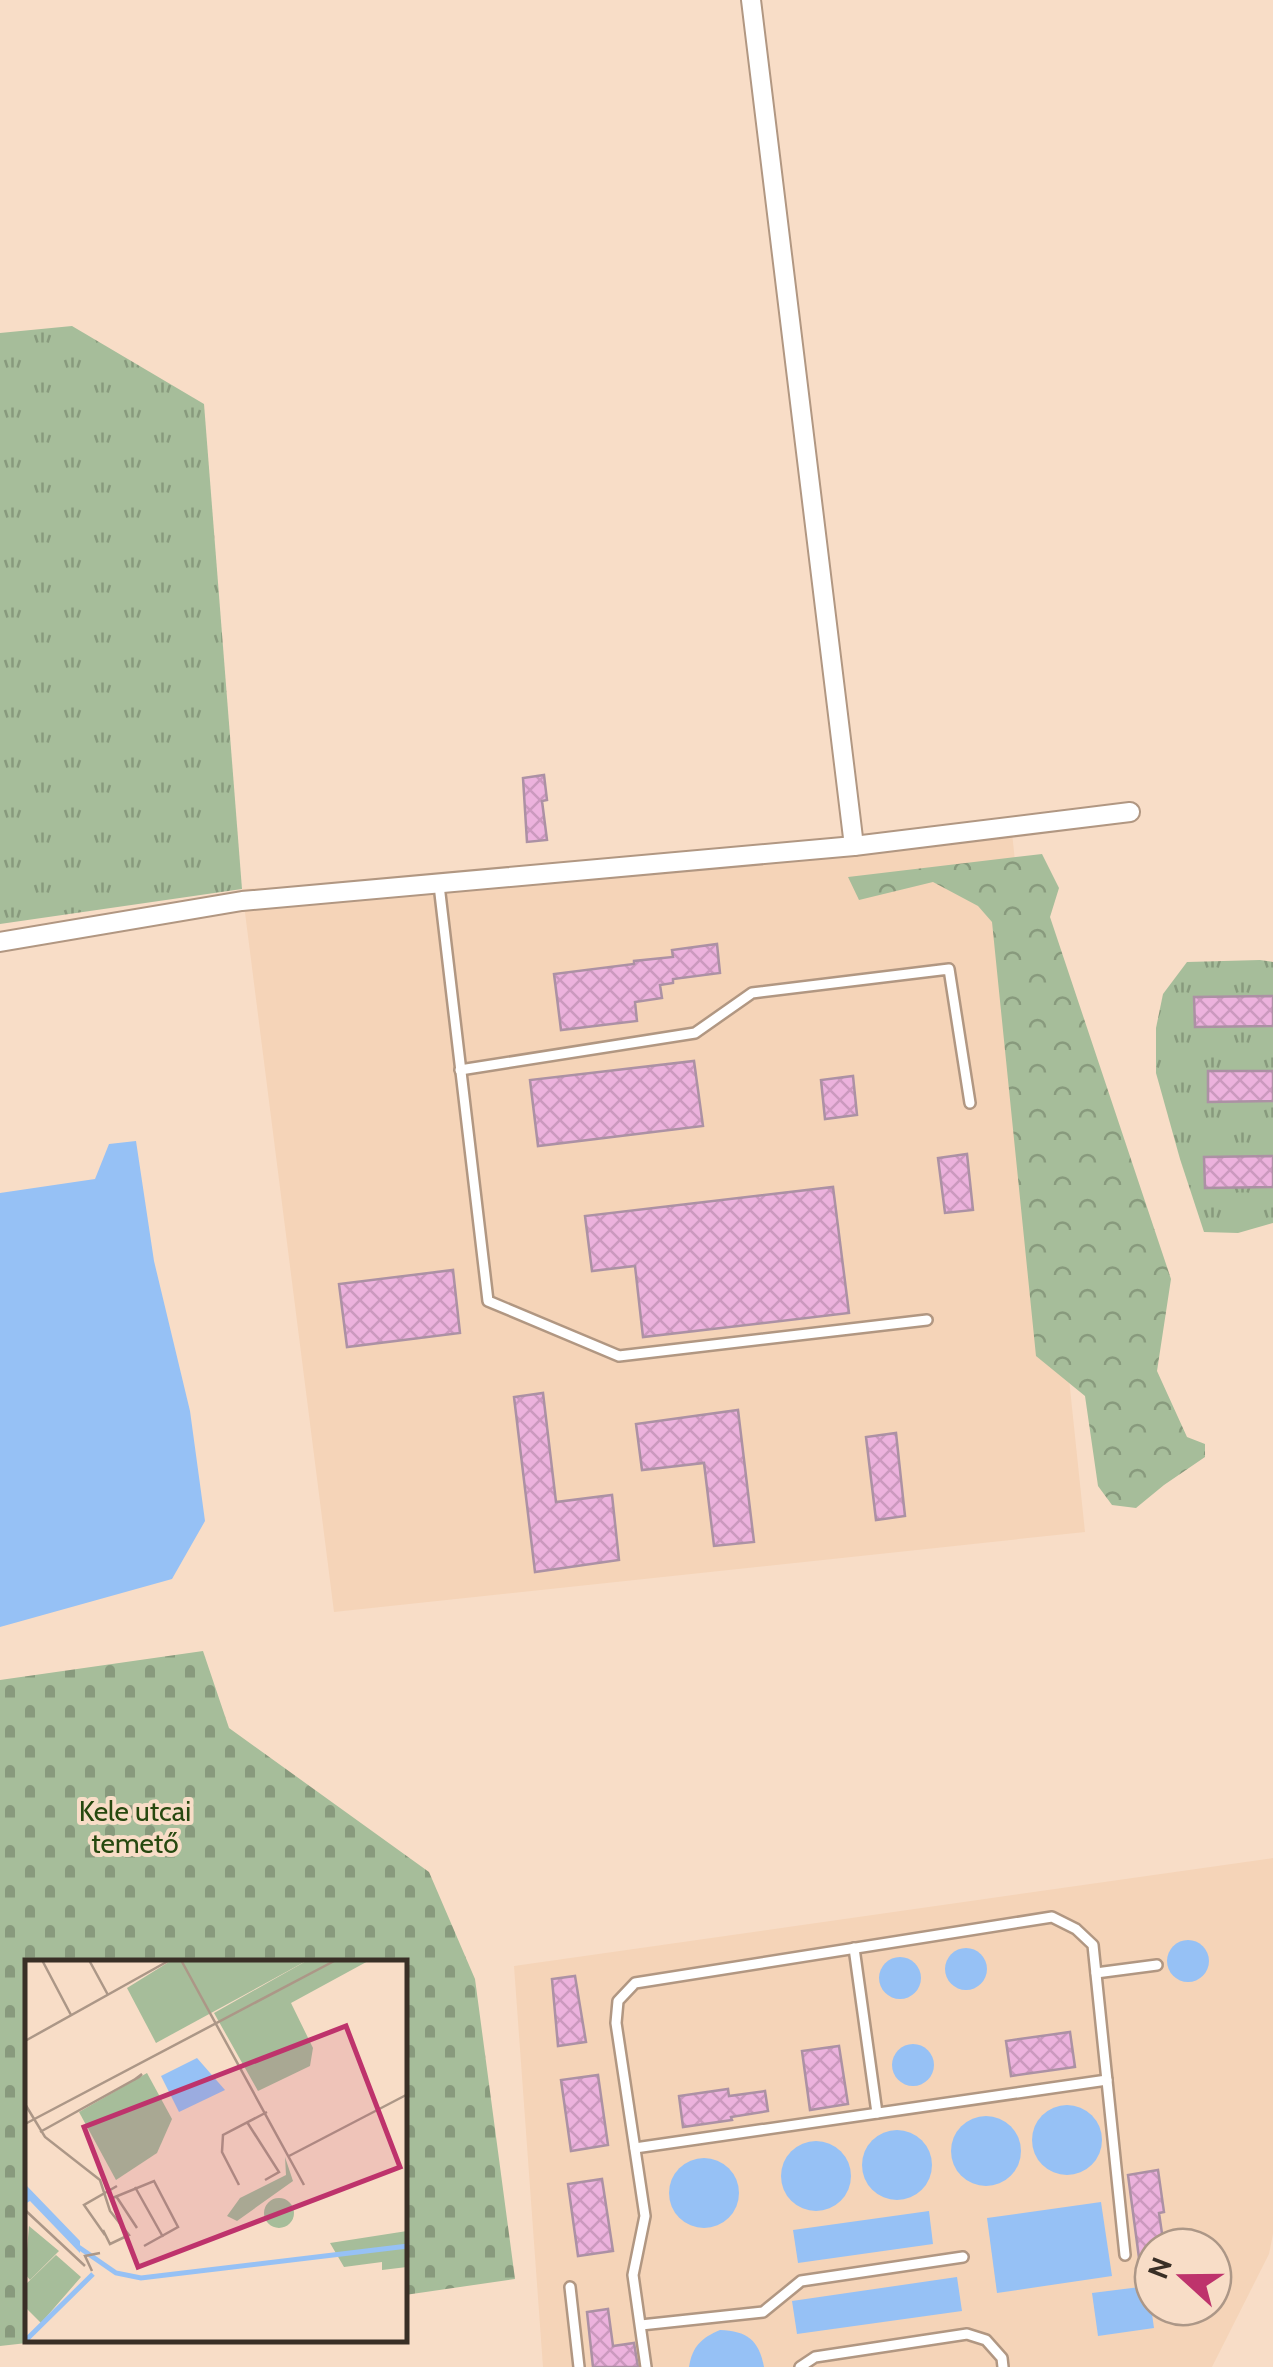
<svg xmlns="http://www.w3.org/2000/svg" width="1273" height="2367" font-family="Cabin,sans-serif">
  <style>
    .built { fill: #f5d4b8; fill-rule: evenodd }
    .grass { fill: url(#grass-tufts) }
    .forest { fill: url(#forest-crowns) }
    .cemetery { fill: url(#cemetery-stones) }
    .water { fill: #96c1f5 }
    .building { fill: url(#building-cross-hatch); stroke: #ac91a4; stroke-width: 2.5 }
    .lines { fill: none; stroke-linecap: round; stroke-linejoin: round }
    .service-casing { stroke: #b19782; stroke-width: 14 }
    .minor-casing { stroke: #b19782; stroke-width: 22 }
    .service { stroke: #fff; stroke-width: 9 }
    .minor { stroke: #fff; stroke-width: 18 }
    .labels { text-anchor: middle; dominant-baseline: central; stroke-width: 8; stroke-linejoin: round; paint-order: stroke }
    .park-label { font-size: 28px; fill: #26480f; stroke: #f8ddc7 }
    .inset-river { fill: none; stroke: #96c1f5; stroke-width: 5 }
    .inset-road { fill: none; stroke: #ac9787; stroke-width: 2.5 }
    .view { fill: #be336c; fill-opacity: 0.15; stroke: #be336c; stroke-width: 5 }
    .inset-edge { fill: none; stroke: #392f26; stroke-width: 5 }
  </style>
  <defs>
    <pattern id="grass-tufts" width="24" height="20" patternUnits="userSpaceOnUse" patternTransform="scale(2.5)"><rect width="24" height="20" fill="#a6bd9a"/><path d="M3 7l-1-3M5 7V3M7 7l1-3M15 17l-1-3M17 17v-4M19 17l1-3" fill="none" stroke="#889a7d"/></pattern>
    <pattern id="forest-crowns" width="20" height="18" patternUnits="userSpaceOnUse" patternTransform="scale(2.5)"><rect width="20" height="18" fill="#a6bd9a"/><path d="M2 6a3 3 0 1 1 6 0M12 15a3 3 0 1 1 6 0" fill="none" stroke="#889a7d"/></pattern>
    <pattern id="cemetery-stones" width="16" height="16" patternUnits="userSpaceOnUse" patternTransform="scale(2.5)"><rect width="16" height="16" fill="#a6bd9a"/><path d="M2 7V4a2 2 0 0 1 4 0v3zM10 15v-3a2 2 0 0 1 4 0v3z" fill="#889a7d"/></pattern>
    <pattern id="building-cross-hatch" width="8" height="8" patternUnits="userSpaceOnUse" patternTransform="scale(2.5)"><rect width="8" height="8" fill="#ecb2dd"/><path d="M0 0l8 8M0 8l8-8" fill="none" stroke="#cb99be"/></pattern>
  </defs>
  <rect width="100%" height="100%" fill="#f8ddc7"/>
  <g class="built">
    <path d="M 1011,823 L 1085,1532 L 334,1612 L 242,889 L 439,879 Z"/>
    <path d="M 1273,1858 L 1273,2234 L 1269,2254 L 1212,2367 L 543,2367 L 514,1966 ZM 1153,2247 L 1213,2247 L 1213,2307 L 1153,2307 Z"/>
  </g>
  <g class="grass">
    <path d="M 72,326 L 204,404 L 242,889 L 0,924 L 0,333 Z"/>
    <path d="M 1260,960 L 1273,962 L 1273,1223 L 1238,1233 L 1204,1232 L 1180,1159 L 1156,1073 L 1156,1028 L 1163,994 L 1187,962 Z"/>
  </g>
  <path class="forest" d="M 1042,854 L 1059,888 L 1050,917 L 1171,1279 L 1157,1371 L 1187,1437 L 1205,1444 L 1205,1457 L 1164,1485 L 1136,1508 L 1112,1505 L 1098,1486 L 1085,1396 L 1036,1356 L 992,922 L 978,906 L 933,882 L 859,900 L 848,877 Z"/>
  <path class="cemetery" d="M 203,1651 L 229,1728 L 429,1872 L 475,1979 L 515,2279 L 405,2295 L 405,1962 L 28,1962 L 28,2340 L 54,2340 L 0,2346 L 0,1680 Z"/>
  <g class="water">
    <path d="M 136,1141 L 154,1261 L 190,1411 L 205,1521 L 172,1579 L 0,1627 L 0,1193 L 95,1179 L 109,1144 Z"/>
    <circle cx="1188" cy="1961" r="21"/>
    <circle cx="966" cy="1969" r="21"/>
    <circle cx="900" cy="1978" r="21"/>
    <circle cx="913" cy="2065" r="21"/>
    <circle cx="1067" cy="2140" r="35"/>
    <circle cx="986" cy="2151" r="35"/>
    <circle cx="897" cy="2165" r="35"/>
    <circle cx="816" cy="2176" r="35"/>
    <circle cx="704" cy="2193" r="35"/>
    <path d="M 1101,2202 L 1112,2276 L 997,2293 L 987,2218 Z"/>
    <path d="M 929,2211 L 933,2244 L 798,2263 L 793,2230 Z"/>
    <path d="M 957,2277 L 962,2311 L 797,2334 L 792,2301 Z"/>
    <path d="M 1148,2286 L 1154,2328 L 1098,2336 L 1092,2293 Z"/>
    <path d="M 720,2330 C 747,2331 759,2340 764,2367 L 689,2367 C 692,2347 701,2338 720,2330 Z"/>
  </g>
  <g class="building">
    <path d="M 544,775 L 547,800 L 542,801 L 547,840 L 527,842 L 523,778 Z"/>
    <path d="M 717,944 L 720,973 L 673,979 L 673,983 L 660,985 L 662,998 L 635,1002 L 637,1021 L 561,1030 L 554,974 L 634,964 L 634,961 L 673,957 L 672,950 Z"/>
    <path d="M 1273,996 L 1273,1026 L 1195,1027 L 1194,997 Z"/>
    <path d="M 694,1061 L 703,1126 L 538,1146 L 530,1080 Z"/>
    <path d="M 1208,1071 L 1273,1071 L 1273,1101 L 1208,1102 Z"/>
    <path d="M 853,1076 L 857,1115 L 825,1119 L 821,1080 Z"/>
    <path d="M 967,1154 L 973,1210 L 945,1213 L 938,1158 Z"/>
    <path d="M 1273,1156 L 1273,1187 L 1205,1188 L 1204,1157 Z"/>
    <path d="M 833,1187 L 849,1313 L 643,1337 L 635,1266 L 592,1271 L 585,1216 Z"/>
    <path d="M 453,1270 L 460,1333 L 347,1347 L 339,1284 Z"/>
    <path d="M 543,1393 L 556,1502 L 612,1495 L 619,1560 L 535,1572 L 514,1397 Z"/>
    <path d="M 738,1410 L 754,1542 L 714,1546 L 704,1463 L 642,1470 L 636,1424 Z"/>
    <path d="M 896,1433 L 905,1516 L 876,1520 L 866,1437 Z"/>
    <path d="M 575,1976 L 586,2042 L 558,2046 L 552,1979 Z"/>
    <path d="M 1070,2032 L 1075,2067 L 1011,2076 L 1006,2041 Z"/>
    <path d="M 839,2046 L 848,2104 L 810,2110 L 802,2051 Z"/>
    <path d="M 598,2075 L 608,2145 L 571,2151 L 561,2080 Z"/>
    <path d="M 728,2089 L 729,2096 L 765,2091 L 768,2111 L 731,2117 L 732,2120 L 683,2127 L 679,2096 Z"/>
    <path d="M 1158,2170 L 1164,2212 L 1159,2213 L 1164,2247 L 1153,2247 L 1153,2287 L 1143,2288 L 1128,2175 Z"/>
    <path d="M 602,2179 L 613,2251 L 578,2256 L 568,2184 Z"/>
    <path d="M 608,2309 L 613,2346 L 634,2343 L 638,2367 L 593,2367 L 587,2312 Z"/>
  </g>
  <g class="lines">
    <g class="service-casing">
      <g id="service">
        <path d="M 439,885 L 488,1301 L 619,1356 L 927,1320"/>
        <path d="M 460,1070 L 695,1033 L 752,993 L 949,969 L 970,1103"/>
        <path d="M 854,1948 L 877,2113"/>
        <path d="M 1096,1973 L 1157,1965"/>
        <path d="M 635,2148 L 1107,2080"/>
        <path d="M 570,2287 L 579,2367"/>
        <path d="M 641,2325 L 763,2312 L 801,2281 L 963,2257"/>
        <path d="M 646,2367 L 633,2275 L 645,2216 L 616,2023 L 618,2001 L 635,1983 L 1052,1917 L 1076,1929 L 1093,1945 L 1125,2255"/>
        <path d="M 800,2367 L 815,2357 L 967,2334 L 986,2340 L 1002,2358 L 1003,2367"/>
      </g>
    </g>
    <g class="minor-casing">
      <g id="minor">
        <path d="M 751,0 L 854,846"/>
        <path d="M 0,942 L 242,901 L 854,846 L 1130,812"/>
      </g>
    </g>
    <use href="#service" class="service"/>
    <use href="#minor" class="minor"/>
  </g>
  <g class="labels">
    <g class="park-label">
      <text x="135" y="1811">Kele utcai<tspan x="135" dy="32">temető</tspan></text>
    </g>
  </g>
  <g transform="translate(25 1960)">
    <rect width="382" height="382" fill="#f8ddc7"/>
    <path d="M 283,0 L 345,0 L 266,43 L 288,88 L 285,106 L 233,131 L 189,53 ZM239 253a15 15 0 1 1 30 0a15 15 0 1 1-30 0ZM 382,271 L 382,307 L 357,310 L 357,302 L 319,307 L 305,283 ZM 31,295 L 56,317 L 16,363 L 0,347 L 0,325 Z" fill="#a6bd9a"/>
    <path d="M 260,197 L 268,221 L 212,261 L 202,256 L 215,238 L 261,215 ZM 4,266 L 34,291 L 5,320 L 0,314 Z" fill="#a6bd9a"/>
    <path d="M 122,113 L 147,159 L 132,193 L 91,220 L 54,152 Z" fill="#a6bd9a"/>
    <path d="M 147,0 L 283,0 L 131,83 L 102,28 Z" fill="#a6bd9a"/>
    <path d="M 172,98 L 200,130 L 154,152 L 136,116 ZM 0,224 L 55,281 L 55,293 L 5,241 L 0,244 Z" fill="#96c1f5"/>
    <path class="inset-river" d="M 52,286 L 91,313 L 116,318 L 383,286M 0,381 L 68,314"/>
    <path class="inset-road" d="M 17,0 L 46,55M 64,0 L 83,35M 156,0 L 279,225M 0,81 L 145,0M 0,144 L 20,177 L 75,220 L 85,251 L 104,275 L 85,284 L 78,270M 222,162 L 254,212 L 240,220M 0,164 L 311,0M 15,172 L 114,117 L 117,114 L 109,120M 264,196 L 383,134M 214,225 L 197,192 L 198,175 L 242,152M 110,227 L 138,277M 91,236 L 112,268M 85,239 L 129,221 L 153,267 L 119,286M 0,250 L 60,306M 80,275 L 59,245 L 92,226M 67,311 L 60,296 L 75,293"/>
    <path class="view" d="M 321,66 L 375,207 L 113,307 L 59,167 Z"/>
    <rect width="382" height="382" class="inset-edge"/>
  </g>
  <g transform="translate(1183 2277) rotate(291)"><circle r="48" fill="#f8ddc7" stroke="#ac9787" stroke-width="2.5"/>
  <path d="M0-8L18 38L0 25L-18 38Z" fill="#be336c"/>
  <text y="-15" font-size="28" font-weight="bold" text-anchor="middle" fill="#392f26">N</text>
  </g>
</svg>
